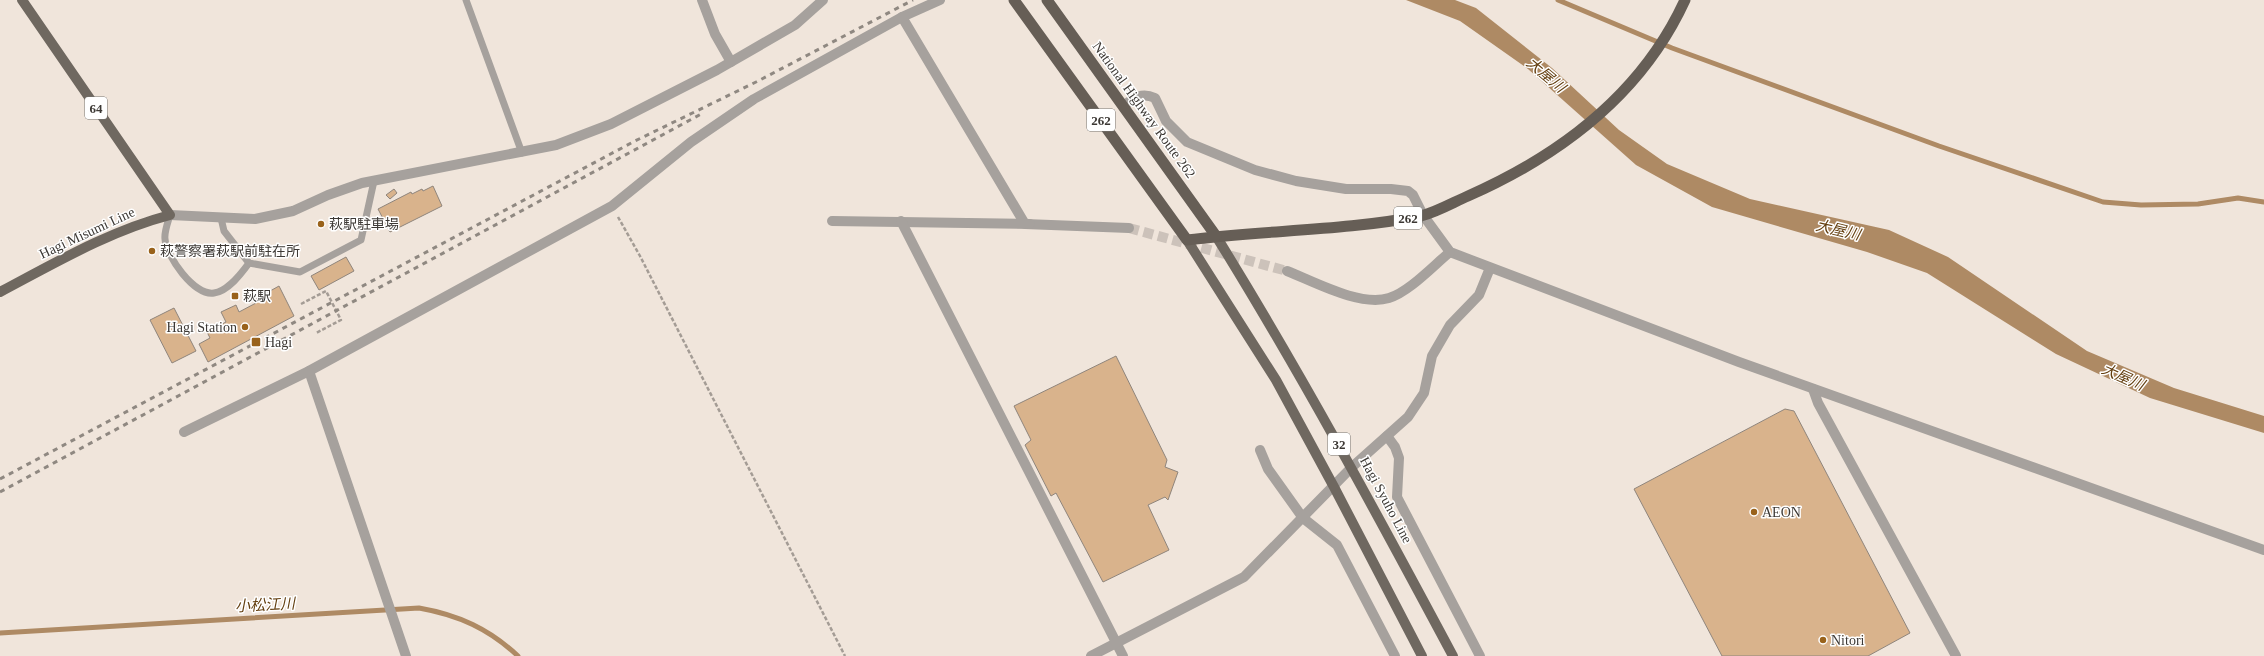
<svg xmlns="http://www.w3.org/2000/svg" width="2264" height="656" font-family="'Times New Roman','Noto Sans JP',serif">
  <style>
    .water { fill: #ae8a64 }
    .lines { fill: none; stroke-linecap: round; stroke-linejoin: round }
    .stream { stroke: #ae8a64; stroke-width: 5 }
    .building { fill: #d9b38c; stroke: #8f857c }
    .minor-tunnel { stroke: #ccc2ba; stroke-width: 10; stroke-dasharray: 10 5; stroke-linecap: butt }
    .path { stroke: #a49c95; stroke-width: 2.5; stroke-dasharray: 4 2; stroke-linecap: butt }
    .service { stroke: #a6a19d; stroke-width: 7 }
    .minor { stroke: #a6a19d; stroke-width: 10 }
    .tertiary { stroke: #a6a19d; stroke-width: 10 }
    .primary { stroke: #6f6860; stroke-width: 10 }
    .trunk { stroke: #665e56; stroke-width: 11 }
    .rail { stroke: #8f8881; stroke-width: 3; stroke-dasharray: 5 5; stroke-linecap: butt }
    .poi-dot { fill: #99621b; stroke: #fff; stroke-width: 1.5 }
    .labels { text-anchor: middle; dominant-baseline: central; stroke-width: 3; stroke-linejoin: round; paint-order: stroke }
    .shield { fill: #fff; stroke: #767471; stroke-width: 1 }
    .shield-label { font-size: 13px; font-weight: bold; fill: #3c3834 }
    .street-label { font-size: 14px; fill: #3c3834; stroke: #fff }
    .poi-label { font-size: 14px; fill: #3c3834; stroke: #fff; text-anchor: start }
    .water-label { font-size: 15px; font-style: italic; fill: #633e0f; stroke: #fff }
  </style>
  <rect width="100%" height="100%" fill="#f0e5db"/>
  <path class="water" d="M 1406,0 L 1455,0 L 1476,8 L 1552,68 L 1619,130 L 1667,164 L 1750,199 L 1889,230 L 1948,257 L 2087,351 L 2174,388 L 2264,416 L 2264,433 L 2150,398 L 2056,354 L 1927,273 L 1867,252 L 1712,207 L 1636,165 L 1528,69 L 1460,21 Z"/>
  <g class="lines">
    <g class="stream">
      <path d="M 1558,0 L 1672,48 L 1939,146 L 2103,202 L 2141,205 L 2198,204 L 2238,198 L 2264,202"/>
      <path d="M 0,633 L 419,608 C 459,615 489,629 518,656"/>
    </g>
  </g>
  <g class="building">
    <path d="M 433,186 L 442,206 L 390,232 L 378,209 L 411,192 L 412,194 L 422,189 L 423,191 Z"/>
    <path d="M 394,189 L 397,193 L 390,199 L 386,195 Z"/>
    <path d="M 346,257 L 354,271 L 319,290 L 311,276 Z"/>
    <path d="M 279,286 L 294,316 L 208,362 L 199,344 L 210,338 L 207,332 L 226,322 L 221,312 L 236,305 L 239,312 L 256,303 L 254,300 Z"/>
    <path d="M 174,308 L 196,351 L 172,363 L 150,320 Z"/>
    <path d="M 1116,356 L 1167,460 L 1165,467 L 1178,472 L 1168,500 L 1165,497 L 1148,505 L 1169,550 L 1103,582 L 1056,493 L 1051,496 L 1025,445 L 1031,440 L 1014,406 Z"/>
    <path d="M 1785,409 L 1794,411 L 1910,633 L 1868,656 L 1722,656 L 1634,489 Z"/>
  </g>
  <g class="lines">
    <path class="minor-tunnel" d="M 1129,228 L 1287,271"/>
    <g class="path">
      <path d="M 618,217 L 640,256 L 845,656"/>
      <path d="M 301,304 L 326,291 L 341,320 L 316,333"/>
    </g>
    <g class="service">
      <path d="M 466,0 L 522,153"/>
      <path d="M 170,215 C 168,222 164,232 165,239 C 166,256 194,296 214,293 C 228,291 241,274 249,263"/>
      <path d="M 221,218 L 224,231 L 249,263 L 300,272 L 361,240 L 374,181"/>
    </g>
    <g class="minor">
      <path d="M 702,0 L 715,34 L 731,62"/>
      <path d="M 902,17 L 1025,224 L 1129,228"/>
      <path d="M 1123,106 C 1134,98 1141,92 1155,98 L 1166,121 L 1187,142 L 1255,170 L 1296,181 L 1346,189 L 1391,189 L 1408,191 L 1413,195 L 1423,215 L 1450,252 L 1739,362 L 2264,550"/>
      <path d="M 832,221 L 1030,224"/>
      <path d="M 901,221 L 1123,656"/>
      <path d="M 1287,271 C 1315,282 1360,307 1389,298 C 1409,292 1433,266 1450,252"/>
      <path d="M 309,371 L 406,656"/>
      <path d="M 1813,389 L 1818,403 L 1956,656"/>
      <path d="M 184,432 L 309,371 L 612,206 L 691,142 L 754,99 L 902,17 L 940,0"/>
      <path d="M 1387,436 L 1395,447 L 1399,458 L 1397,497 L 1480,656"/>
      <path d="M 1260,450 L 1268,469 L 1303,518 L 1337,545 L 1395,656"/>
      <path d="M 1091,656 L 1244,577 L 1352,467 L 1408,417 L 1424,393 L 1432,356 L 1450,325 L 1479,295 L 1490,268"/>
    </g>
    <path class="tertiary" d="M 170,215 L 255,219 L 293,211 L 328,195 L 362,183 L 556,145 L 611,124 L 717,70 L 795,25 L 823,0"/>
    <g class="primary">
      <path d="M 1216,236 C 1301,373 1377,514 1453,656"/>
      <path d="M 1187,240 L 1276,380 L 1334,487 L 1422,656"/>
      <path d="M 0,292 C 55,263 109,231 170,215 L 22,0"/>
    </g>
    <g class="trunk">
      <path d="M 1014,0 L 1187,240 C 1265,230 1344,231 1421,216 C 1437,212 1454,202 1468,196 C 1561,155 1642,94 1685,0"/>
      <path d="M 1047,0 L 1216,236"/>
    </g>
    <g class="rail">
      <path d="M 0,479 L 635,141 L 756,82 L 913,0"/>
      <path d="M 0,492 L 703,113"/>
    </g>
  </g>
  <g class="poi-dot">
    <circle cx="321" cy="224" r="4"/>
    <circle cx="152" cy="251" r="4"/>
    <rect x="231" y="292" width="8" height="8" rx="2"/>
    <circle cx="245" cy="327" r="4"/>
    <rect x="251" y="337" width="10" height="10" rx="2"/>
    <circle cx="1754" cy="512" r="4"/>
    <circle cx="1823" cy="640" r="4"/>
  </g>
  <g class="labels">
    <g class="shield">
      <rect x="85" y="97" width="22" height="22" rx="3"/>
      <rect x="1087" y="109" width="28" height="22" rx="3"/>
      <rect x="1394" y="207" width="28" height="22" rx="3"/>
      <rect x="1328" y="433" width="22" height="22" rx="3"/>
    </g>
    <g class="shield-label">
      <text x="96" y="108">64</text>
      <text x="1101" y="120">262</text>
      <text x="1408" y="218">262</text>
      <text x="1339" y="444">32</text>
    </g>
    <g class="street-label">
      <text transform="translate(1144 110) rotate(54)">National Highway Route 262</text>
      <text transform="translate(87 233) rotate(-25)">Hagi Misumi Line</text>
      <text transform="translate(1386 500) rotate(62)">Hagi Syuho Line</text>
    </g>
    <g class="poi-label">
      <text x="329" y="224">萩駅駐車場</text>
      <text x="160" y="251">萩警察署萩駅前駐在所</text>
      <text x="243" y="296">萩駅</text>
      <text x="237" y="327" text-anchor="end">Hagi Station</text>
      <text x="265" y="342">Hagi</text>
      <text x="1762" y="512">AEON</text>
      <text x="1831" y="640">Nitori</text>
    </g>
    <g class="water-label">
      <text transform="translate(1546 75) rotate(40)">大屋川</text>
      <text transform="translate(1838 230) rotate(13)">大屋川</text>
      <text transform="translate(2123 377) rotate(24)">大屋川</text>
      <text transform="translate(265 605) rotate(-3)">小松江川</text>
    </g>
  </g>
</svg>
